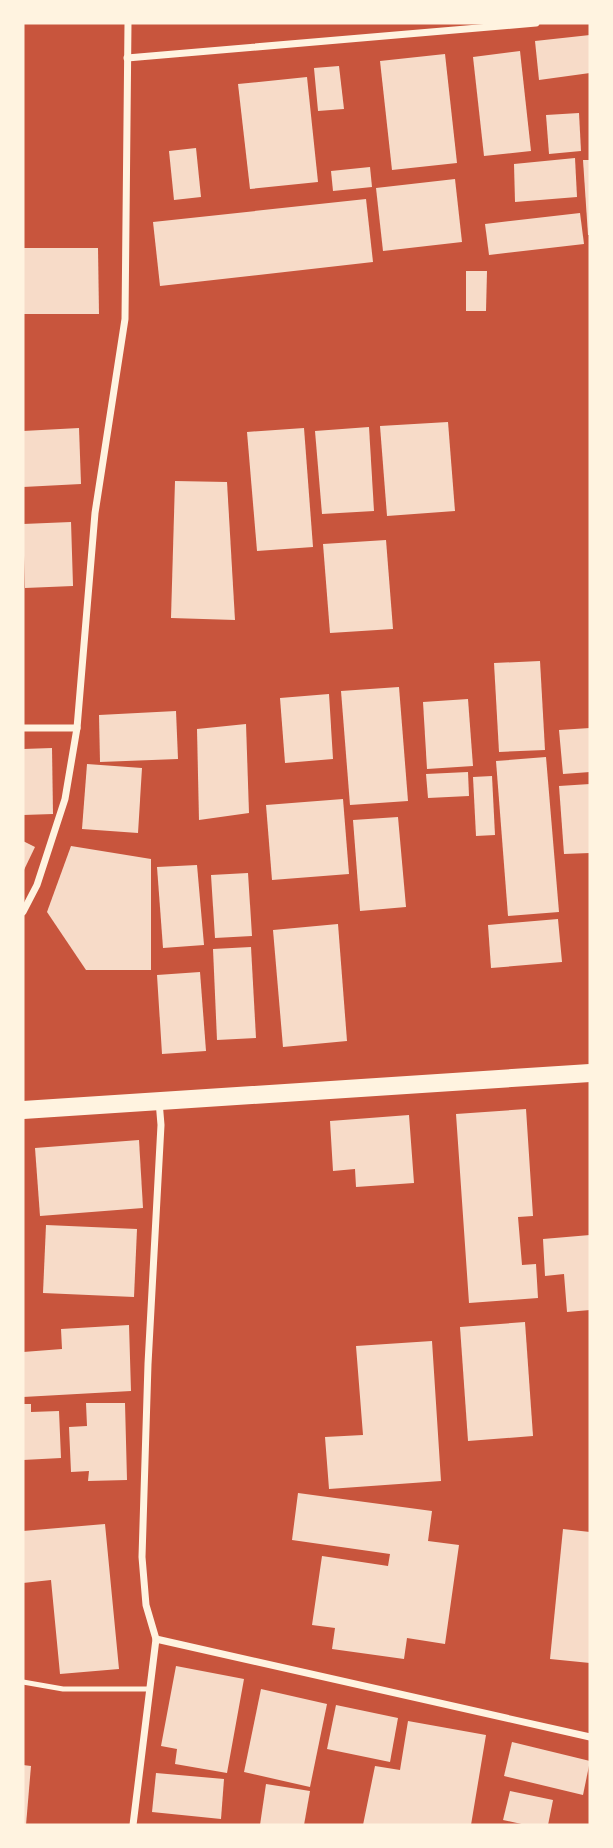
<svg xmlns="http://www.w3.org/2000/svg" width="613" height="1848" font-family="Quicksand,sans-serif">
  <style>
    .building { fill: #f7dbc8 }
    .lines { fill: none; stroke-linecap: round; stroke-linejoin: round }
    .service { stroke: #fff3e0; stroke-width: 5 }
    .minor { stroke: #fff3e0; stroke-width: 7 }
    .primary { stroke: #fff3e0; stroke-width: 18 }
  </style>
  <rect width="100%" height="100%" fill="#c8553d"/>
  <g class="building">
    <path d="M 590,35 L 590,73 L 539,80 L 535,41 Z"/>
    <path d="M 520,51 L 531,151 L 484,156 L 473,57 Z"/>
    <path d="M 445,54 L 457,163 L 392,170 L 380,61 Z"/>
    <path d="M 339,66 L 344,109 L 318,111 L 314,68 Z"/>
    <path d="M 307,77 L 318,182 L 250,189 L 238,84 Z"/>
    <path d="M 579,113 L 581,151 L 549,154 L 546,115 Z"/>
    <path d="M 196,148 L 201,197 L 174,200 L 169,151 Z"/>
    <path d="M 575,158 L 577,197 L 515,202 L 514,164 Z"/>
    <path d="M 583,160 L 590,160 L 590,235 L 588,235 Z"/>
    <path d="M 370,167 L 372,187 L 333,191 L 331,171 Z"/>
    <path d="M 455,179 L 462,242 L 383,251 L 376,188 Z"/>
    <path d="M 366,199 L 373,262 L 160,286 L 153,222 Z"/>
    <path d="M 580,213 L 584,244 L 489,255 L 485,224 Z"/>
    <path d="M 23,248 L 98,248 L 99,314 L 23,314 Z"/>
    <path d="M 466,271 L 487,271 L 486,311 L 466,311 Z"/>
    <path d="M 448,422 L 455,511 L 387,516 L 380,426 Z"/>
    <path d="M 369,427 L 374,511 L 322,514 L 315,431 Z"/>
    <path d="M 79,428 L 81,484 L 23,487 L 23,431 Z"/>
    <path d="M 304,428 L 313,547 L 257,551 L 247,432 Z"/>
    <path d="M 175,481 L 227,482 L 235,620 L 171,618 Z"/>
    <path d="M 71,522 L 73,586 L 25,588 L 23,524 Z"/>
    <path d="M 386,540 L 393,629 L 330,633 L 323,544 Z"/>
    <path d="M 540,661 L 545,750 L 499,752 L 494,663 Z"/>
    <path d="M 399,687 L 408,801 L 350,805 L 341,691 Z"/>
    <path d="M 329,694 L 333,759 L 285,763 L 280,698 Z"/>
    <path d="M 468,699 L 473,766 L 427,769 L 423,702 Z"/>
    <path d="M 176,711 L 178,759 L 100,762 L 99,715 Z"/>
    <path d="M 246,724 L 249,813 L 199,820 L 197,729 Z"/>
    <path d="M 590,728 L 590,772 L 563,774 L 559,730 Z"/>
    <path d="M 52,748 L 53,814 L 23,815 L 23,749 Z"/>
    <path d="M 546,757 L 559,912 L 508,916 L 496,761 Z"/>
    <path d="M 87,764 L 142,768 L 138,833 L 82,829 Z"/>
    <path d="M 468,772 L 469,796 L 428,798 L 426,774 Z"/>
    <path d="M 492,776 L 495,835 L 476,836 L 473,777 Z"/>
    <path d="M 590,784 L 590,853 L 564,854 L 559,786 Z"/>
    <path d="M 343,799 L 349,874 L 272,880 L 266,805 Z"/>
    <path d="M 398,817 L 406,907 L 360,911 L 353,820 Z"/>
    <path d="M 23,841 L 35,847 L 23,872 Z"/>
    <path d="M 71,846 L 151,859 L 151,970 L 86,970 L 47,912 Z"/>
    <path d="M 197,865 L 204,945 L 163,948 L 157,867 Z"/>
    <path d="M 248,873 L 252,936 L 215,938 L 211,875 Z"/>
    <path d="M 558,919 L 562,962 L 491,968 L 488,925 Z"/>
    <path d="M 338,924 L 347,1041 L 283,1047 L 273,930 Z"/>
    <path d="M 251,947 L 256,1038 L 217,1040 L 213,949 Z"/>
    <path d="M 200,972 L 206,1051 L 162,1054 L 157,975 Z"/>
    <path d="M 526,1109 L 533,1216 L 518,1217 L 522,1265 L 536,1264 L 538,1298 L 469,1303 L 456,1114 Z"/>
    <path d="M 409,1115 L 414,1183 L 356,1187 L 355,1169 L 333,1171 L 330,1121 Z"/>
    <path d="M 139,1140 L 143,1208 L 40,1216 L 35,1148 Z"/>
    <path d="M 46,1225 L 137,1229 L 134,1297 L 43,1293 Z"/>
    <path d="M 590,1235 L 590,1310 L 567,1312 L 564,1274 L 545,1276 L 543,1239 Z"/>
    <path d="M 525,1322 L 533,1436 L 468,1441 L 460,1327 Z"/>
    <path d="M 129,1325 L 131,1391 L 23,1397 L 23,1352 L 62,1349 L 61,1329 Z"/>
    <path d="M 432,1341 L 441,1481 L 329,1489 L 325,1437 L 363,1435 L 356,1346 Z"/>
    <path d="M 86,1403 L 125,1403 L 127,1480 L 88,1481 L 89,1471 L 71,1472 L 69,1427 L 87,1426 Z"/>
    <path d="M 23,1404 L 31,1404 L 31,1412 L 59,1411 L 61,1458 L 23,1460 Z"/>
    <path d="M 298,1493 L 432,1511 L 428,1541 L 459,1545 L 445,1644 L 407,1638 L 404,1659 L 332,1649 L 335,1628 L 312,1625 L 322,1556 L 388,1566 L 390,1554 L 292,1540 Z"/>
    <path d="M 105,1524 L 119,1669 L 60,1674 L 51,1580 L 23,1583 L 23,1531 Z"/>
    <path d="M 563,1529 L 590,1532 L 590,1663 L 550,1659 Z"/>
    <path d="M 176,1666 L 244,1679 L 227,1773 L 175,1764 L 177,1749 L 161,1746 Z"/>
    <path d="M 261,1689 L 327,1704 L 310,1787 L 244,1772 Z"/>
    <path d="M 336,1705 L 398,1718 L 390,1762 L 327,1749 Z"/>
    <path d="M 408,1721 L 486,1735 L 471,1825 L 363,1825 L 375,1766 L 400,1770 Z"/>
    <path d="M 512,1742 L 590,1761 L 583,1795 L 504,1776 Z"/>
    <path d="M 23,1765 L 31,1766 L 26,1825 L 23,1825 Z"/>
    <path d="M 156,1773 L 224,1779 L 221,1819 L 152,1812 Z"/>
    <path d="M 266,1784 L 310,1791 L 304,1825 L 260,1825 Z"/>
    <path d="M 510,1791 L 553,1800 L 548,1825 L 526,1825 L 503,1820 Z"/>
  </g>
  <g class="lines">
    <path class="service" d="M 23,1682 L 63,1689 L 150,1689"/>
    <g class="minor">
      <path d="M 127,58 L 536,23"/>
      <path d="M 23,728 L 77,728"/>
      <path d="M 23,912 L 37,885 L 65,799 L 77,728 L 95,513 L 125,319 L 128,23"/>
      <path d="M 156,1639 L 590,1737"/>
      <path d="M 133,1825 L 156,1639 L 146,1605 L 142,1557 L 148,1364 L 161,1125 L 159,1101"/>
    </g>
    <path class="primary" d="M 23,1110 L 590,1073"/>
  </g>
  <rect width="613" height="1848" fill="none" stroke="#fff3e0" stroke-width="49"/>
</svg>
